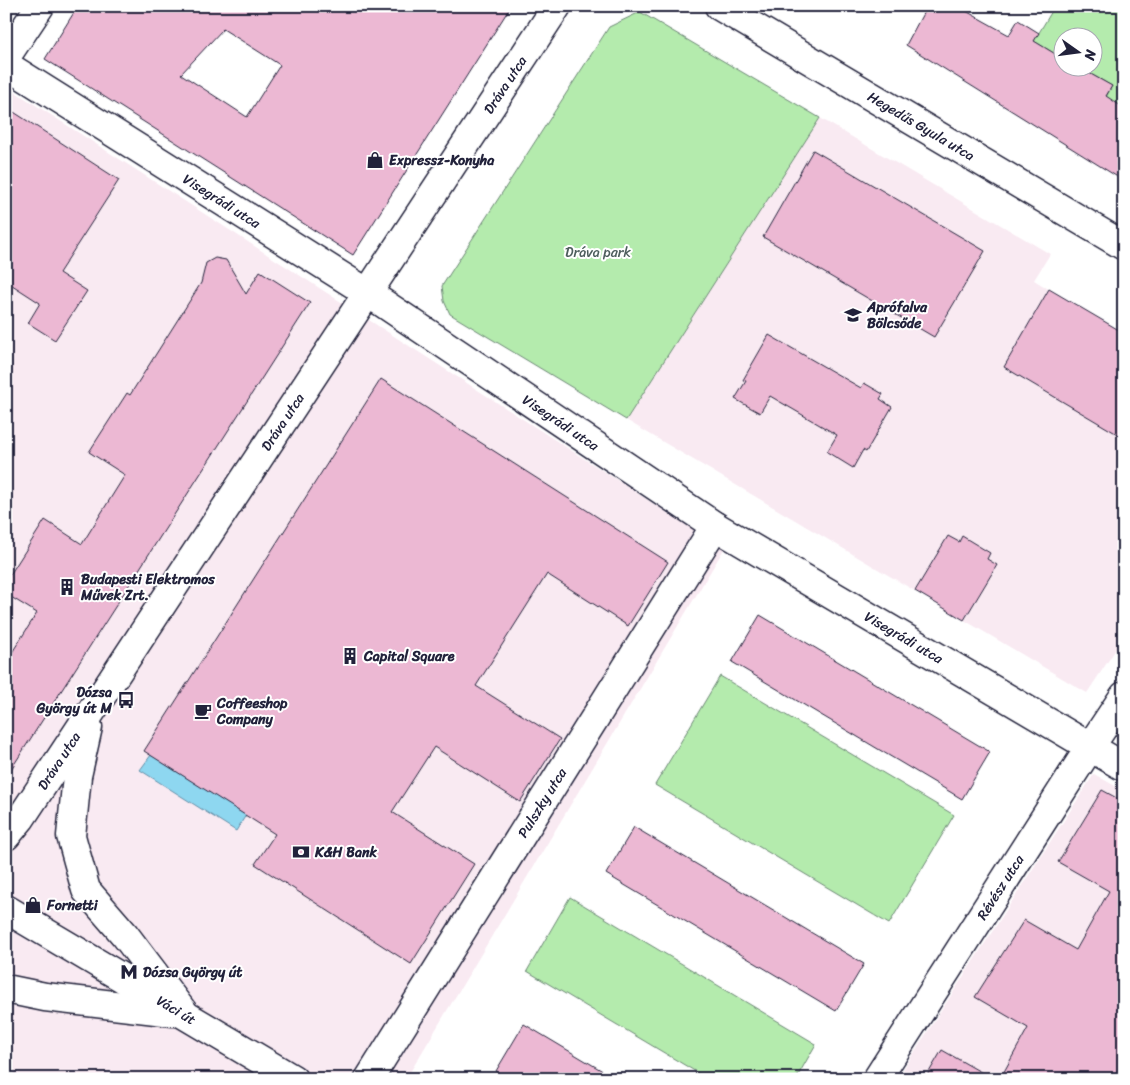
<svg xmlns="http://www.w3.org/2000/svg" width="1130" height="1085" font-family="Sriracha,sans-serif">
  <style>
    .built { fill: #f9eaf2 }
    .green { fill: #b4ebad; stroke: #6b8674 }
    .water { fill: #8ed7f0; stroke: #638fa8 }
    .building { fill: #ecb8d3; stroke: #22223b; fill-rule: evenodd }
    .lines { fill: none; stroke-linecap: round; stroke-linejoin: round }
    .street-casing { stroke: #22223b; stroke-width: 31 }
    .secondary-casing { stroke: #22223b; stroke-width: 31 }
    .street { stroke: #fff; stroke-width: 28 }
    .secondary { stroke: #fff; stroke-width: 28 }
    .labels { text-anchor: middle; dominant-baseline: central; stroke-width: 4; stroke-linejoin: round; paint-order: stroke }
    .street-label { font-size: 14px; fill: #22223b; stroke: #fff }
    .poi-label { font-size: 14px; font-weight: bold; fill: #22223b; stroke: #fff; text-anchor: start }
    .park-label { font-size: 14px; fill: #4e5e5d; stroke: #fff }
  </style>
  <rect width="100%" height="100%" fill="#fff"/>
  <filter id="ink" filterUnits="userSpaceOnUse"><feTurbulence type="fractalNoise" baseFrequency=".02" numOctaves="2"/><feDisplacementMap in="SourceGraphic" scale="10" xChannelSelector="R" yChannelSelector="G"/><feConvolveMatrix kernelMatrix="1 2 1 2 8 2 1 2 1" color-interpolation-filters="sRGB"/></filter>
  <g filter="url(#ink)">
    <g class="built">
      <path d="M 6,86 L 724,549 L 406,1079 L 6,1079 Z"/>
      <path d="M 820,118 L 1050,254 L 1034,280 L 1124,336 L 1124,637 L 1087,693 L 964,620 L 996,565 L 987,559 L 990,553 L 963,537 L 959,542 L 948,536 L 915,591 L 626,420 Z"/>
      <path d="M 1094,774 L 1124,791 L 1124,1079 L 897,1079 Z"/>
    </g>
    <g class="green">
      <path d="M 1055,6 L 1124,6 L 1124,108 L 1106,97 L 1112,86 L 1080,68 L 1092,68 L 1092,38 L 1062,38 L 1062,58 L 1034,41 Z"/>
      <path d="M 640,12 L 820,118 L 626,420 L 450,314 L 444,301 L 442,286 L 609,27 Z"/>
      <path d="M 720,676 L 954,815 L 889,924 L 655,785 Z"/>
      <path d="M 570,897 L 816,1044 L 796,1079 L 708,1079 L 527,971 Z"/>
    </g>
    <path class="water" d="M 151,755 L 246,815 L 236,831 L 140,770 Z"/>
    <g class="building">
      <path d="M 78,6 L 511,6 L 353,255 L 45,59 ZM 223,29 L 280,65 L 247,117 L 181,74 Z"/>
      <path d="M 927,6 L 957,6 L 1009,35 L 1018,20 L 1039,33 L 1034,41 L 1062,58 L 1062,68 L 1080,68 L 1112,86 L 1106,96 L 1124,108 L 1124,181 L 906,45 Z"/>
      <path d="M 6,107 L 119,180 L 59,273 L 87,291 L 55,340 L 28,323 L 40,303 L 6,281 Z"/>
      <path d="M 813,150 L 985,251 L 934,337 L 763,237 Z"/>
      <path d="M 215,258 L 226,260 L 246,294 L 260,271 L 310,303 L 6,777 L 6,662 L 37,613 L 6,594 L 6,581 L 45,520 L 82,544 L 125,475 L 89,452 L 127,393 L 130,395 L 201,283 L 206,263 Z"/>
      <path d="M 1049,289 L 1124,333 L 1124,438 L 1004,367 Z"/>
      <path d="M 769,335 L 861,388 L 864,383 L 883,394 L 880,399 L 892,407 L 866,452 L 863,450 L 853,468 L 827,452 L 837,435 L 770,396 L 760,413 L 735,399 L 746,381 L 743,380 Z"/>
      <path d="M 381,379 L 668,562 L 628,626 L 547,574 L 476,686 L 560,739 L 520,802 L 434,747 L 392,812 L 474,864 L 411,964 L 255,864 L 275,834 L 144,751 Z"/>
      <path d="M 948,536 L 959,542 L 962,536 L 990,553 L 987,559 L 997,565 L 964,620 L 915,591 Z"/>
      <path d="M 760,615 L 990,752 L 962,799 L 732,662 Z"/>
      <path d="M 1102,790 L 1124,802 L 1124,1079 L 1000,1079 L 1028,1028 L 975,997 L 1024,920 L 1076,950 L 1109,891 L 1058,862 Z"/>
      <path d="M 634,827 L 864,964 L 836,1011 L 606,874 Z"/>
      <path d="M 524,1024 L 616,1079 L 509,1079 L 496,1071 Z"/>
      <path d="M 942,1050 L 993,1079 L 925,1079 Z"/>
    </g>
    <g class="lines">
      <g class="street-casing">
        <g id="street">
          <path id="s1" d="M 719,6 L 1124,246"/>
          <path d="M 6,57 L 40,6"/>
          <path id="s2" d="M 6,65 L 368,293 L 715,526 L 1124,767"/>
          <path id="s3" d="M 369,1079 L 715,526"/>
          <path id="s4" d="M 877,1079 L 1090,747 L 1124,696"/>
        </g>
      </g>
      <g class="secondary-casing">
        <g id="secondary">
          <path d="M 88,727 L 77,776 L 71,836 L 86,890 L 125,935 L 184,1013"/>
          <path id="s5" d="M 6,836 L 21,818 L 557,6"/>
          <path id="s6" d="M 6,909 L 293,1079"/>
          <path d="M 6,989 L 45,997 L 173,1012"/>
        </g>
      </g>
      <use href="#street" class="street"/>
      <use href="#secondary" class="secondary"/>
    </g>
  </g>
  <defs>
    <g id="shop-bare" transform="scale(1.35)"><path d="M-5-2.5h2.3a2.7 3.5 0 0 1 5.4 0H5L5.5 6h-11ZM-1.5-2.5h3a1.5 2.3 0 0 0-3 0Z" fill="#22223b" stroke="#fff" stroke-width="2.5" paint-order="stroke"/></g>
    <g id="school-bare" transform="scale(1.35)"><path d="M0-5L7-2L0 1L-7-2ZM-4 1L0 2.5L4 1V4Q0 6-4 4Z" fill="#22223b" stroke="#fff" stroke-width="2.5" paint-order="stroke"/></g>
    <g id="building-bare" transform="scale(1.35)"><path d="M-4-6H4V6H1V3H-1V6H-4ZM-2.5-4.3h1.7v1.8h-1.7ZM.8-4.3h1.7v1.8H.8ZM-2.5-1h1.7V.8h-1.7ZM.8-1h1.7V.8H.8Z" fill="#22223b" stroke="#fff" stroke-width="2.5" paint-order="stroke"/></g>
    <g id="bus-bare" transform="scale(1.35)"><path d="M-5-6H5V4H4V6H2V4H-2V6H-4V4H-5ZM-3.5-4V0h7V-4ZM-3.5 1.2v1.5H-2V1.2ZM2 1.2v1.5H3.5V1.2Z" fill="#22223b" stroke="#fff" stroke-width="2.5" paint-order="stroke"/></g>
    <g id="cafe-bare" transform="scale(1.35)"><path d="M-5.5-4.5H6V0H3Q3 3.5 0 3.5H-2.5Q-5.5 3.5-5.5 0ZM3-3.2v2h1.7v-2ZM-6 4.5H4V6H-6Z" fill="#22223b" stroke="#fff" stroke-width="2.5" paint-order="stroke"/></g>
    <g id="bank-bare" transform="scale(1.35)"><path d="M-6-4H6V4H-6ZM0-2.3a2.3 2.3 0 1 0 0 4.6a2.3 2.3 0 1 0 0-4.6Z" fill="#22223b" stroke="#fff" stroke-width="2.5" paint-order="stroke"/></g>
    <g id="metro-bare" transform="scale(1.35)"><path d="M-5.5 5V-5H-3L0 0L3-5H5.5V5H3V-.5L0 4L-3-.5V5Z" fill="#22223b" stroke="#fff" stroke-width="2.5" paint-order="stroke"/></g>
  </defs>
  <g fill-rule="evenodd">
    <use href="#shop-bare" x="375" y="160"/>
    <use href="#school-bare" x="853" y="315"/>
    <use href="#building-bare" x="67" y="587"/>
    <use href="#building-bare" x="350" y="656"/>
    <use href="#bus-bare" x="126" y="700"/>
    <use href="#cafe-bare" x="203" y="711"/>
    <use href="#bank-bare" x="301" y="852"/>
    <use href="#shop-bare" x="33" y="905"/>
    <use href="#metro-bare" x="129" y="972"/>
  </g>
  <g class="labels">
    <g class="street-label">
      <text stroke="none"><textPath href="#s5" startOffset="902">Dráva utca</textPath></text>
      <text stroke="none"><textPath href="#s1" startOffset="235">Hegedűs Gyula utca</textPath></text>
      <text stroke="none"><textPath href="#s2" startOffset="255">Visegrádi utca</textPath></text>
      <text stroke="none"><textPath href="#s5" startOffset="498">Dráva utca</textPath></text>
      <text stroke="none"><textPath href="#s2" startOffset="660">Visegrádi utca</textPath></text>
      <text stroke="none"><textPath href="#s2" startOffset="1065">Visegrádi utca</textPath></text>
      <text stroke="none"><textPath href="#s5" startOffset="92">Dráva utca</textPath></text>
      <text stroke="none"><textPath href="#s3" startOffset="326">Pulszky utca</textPath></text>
      <text stroke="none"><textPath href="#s4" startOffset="228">Révész utca</textPath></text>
      <text stroke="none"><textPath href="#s6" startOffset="198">Váci út</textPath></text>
    </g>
    <g class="poi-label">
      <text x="389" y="160">Expressz-Konyha</text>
      <text x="867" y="307">Aprófalva<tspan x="867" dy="16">Bölcsőde</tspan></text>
      <text x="81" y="579">Budapesti Elektromos<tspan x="81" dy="16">Művek Zrt.</tspan></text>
      <text x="364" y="656">Capital Square</text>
      <text x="112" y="692" text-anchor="end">Dózsa<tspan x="112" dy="16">György út M</tspan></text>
      <text x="217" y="703">Coffeeshop<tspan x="217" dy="16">Company</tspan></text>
      <text x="315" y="852">K&amp;H Bank</text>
      <text x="47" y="905">Fornetti</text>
      <text x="143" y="972">Dózsa György út</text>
    </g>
    <g class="park-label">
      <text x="598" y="252">Dráva park</text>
    </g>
  </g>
  <rect width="1130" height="1085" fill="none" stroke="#fff" stroke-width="25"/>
  <rect x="12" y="12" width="1105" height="1060" fill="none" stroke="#22223b" stroke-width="2" filter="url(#ink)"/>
  <g transform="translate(1078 52) rotate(104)"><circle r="24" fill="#ffffff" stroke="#a7a7b1"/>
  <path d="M0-4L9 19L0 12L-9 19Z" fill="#22223b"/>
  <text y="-8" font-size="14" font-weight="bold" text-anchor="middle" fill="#22223b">N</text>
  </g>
</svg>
